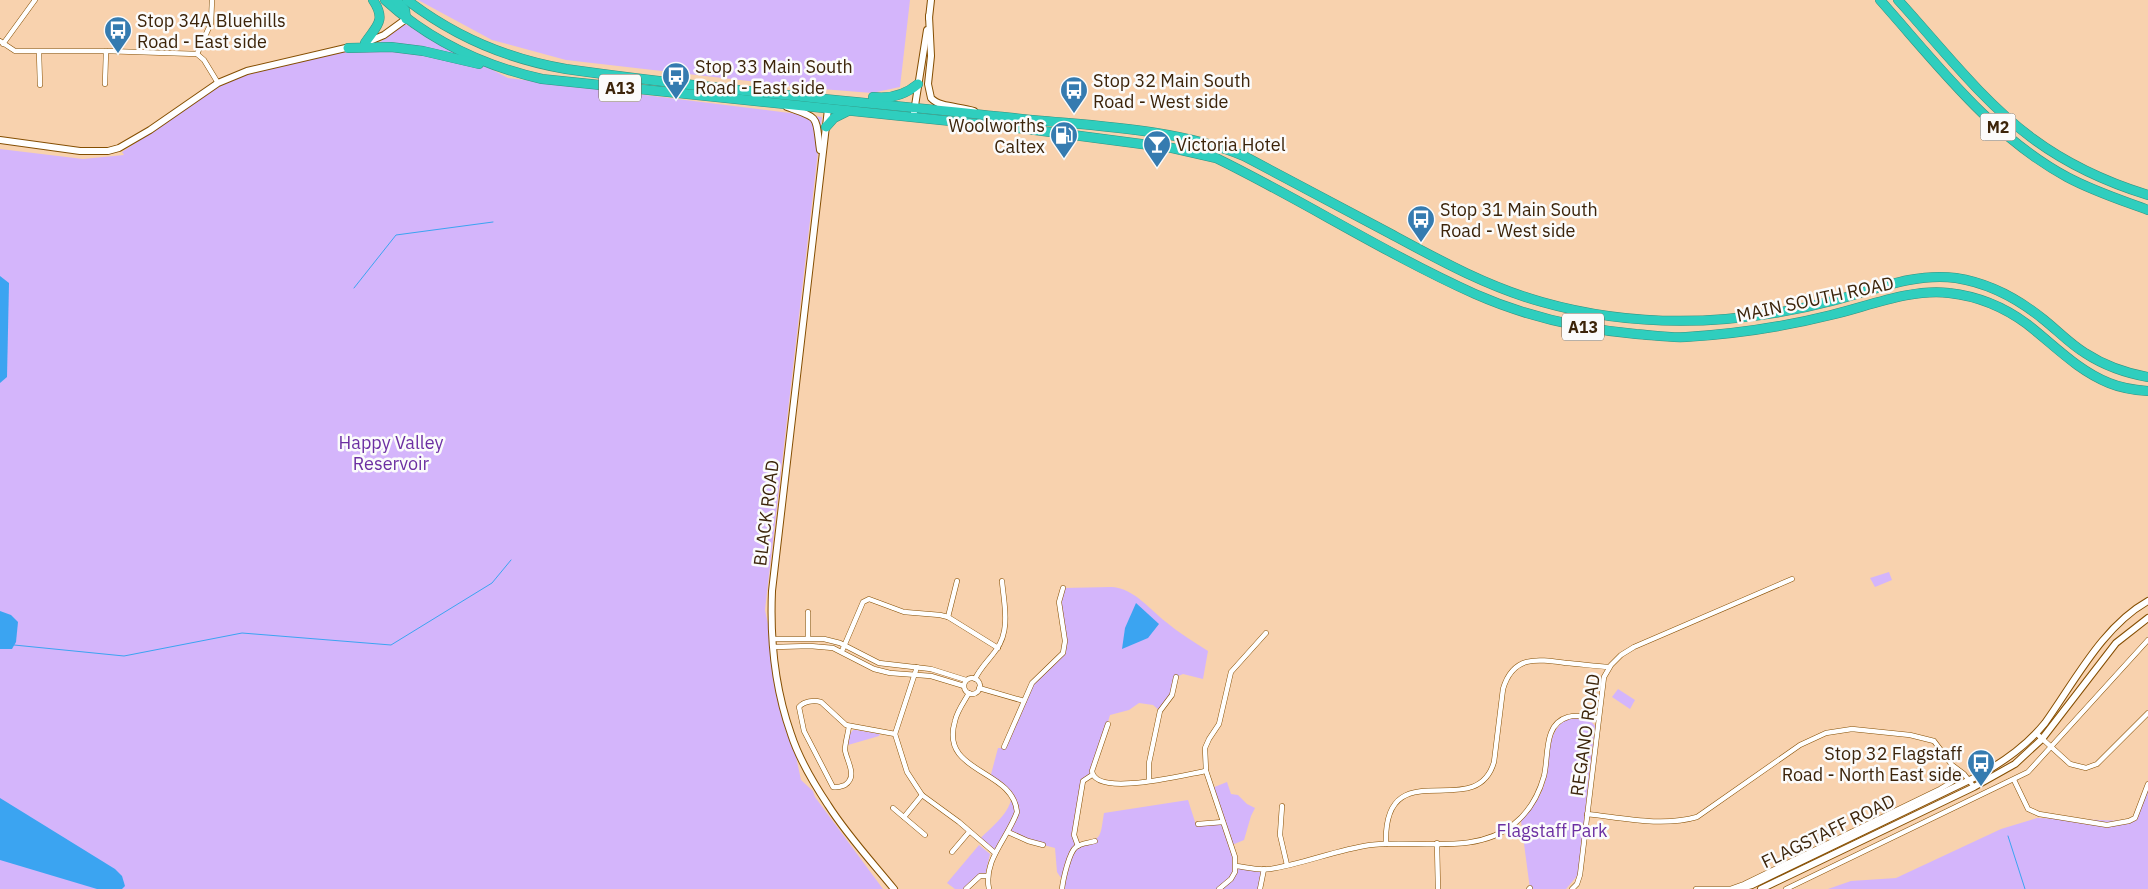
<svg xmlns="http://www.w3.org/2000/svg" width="2148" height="889" font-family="'IBM Plex Sans',sans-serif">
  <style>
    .green { fill: #d4b5fb }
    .water { fill: #3ba4f1 }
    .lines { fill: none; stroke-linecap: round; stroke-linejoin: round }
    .stream { stroke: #3ba4f1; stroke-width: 1 }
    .street-casing { stroke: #854e02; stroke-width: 5.5 }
    .secondary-casing { stroke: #854e02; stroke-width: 8 }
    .highway-casing { stroke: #34927f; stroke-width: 10 }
    .street { stroke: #fff; stroke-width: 4.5 }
    .secondary { stroke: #fff; stroke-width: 6 }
    .highway { stroke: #2fcebe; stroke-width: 9 }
    .labels { text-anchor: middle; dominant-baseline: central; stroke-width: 5; stroke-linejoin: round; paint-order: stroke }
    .shield { fill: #fbfbfb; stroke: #756452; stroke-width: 1 }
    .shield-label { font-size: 16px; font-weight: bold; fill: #3c240a }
    .poi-label { font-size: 18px; fill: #3c240a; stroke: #fbfbfb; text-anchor: start }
    .street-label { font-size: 18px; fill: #3c240a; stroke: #fbfbfb }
    .park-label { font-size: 18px; fill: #6c2fa2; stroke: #fbfbfb }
  </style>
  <rect width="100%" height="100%" fill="#f8d2ae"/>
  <g class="green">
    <path d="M 418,0 L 910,0 L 900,87 L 872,93 L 809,88 L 566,60 L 492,40 Z"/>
    <path d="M 405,24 L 508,78 L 822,117 L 765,610 L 801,780 L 813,791 L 815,797 L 883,889 L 0,889 L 0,149 L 83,159 L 124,155 L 122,152 L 232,78 L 380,42 Z"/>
    <path d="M 1889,572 L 1892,580 L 1875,587 L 1870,578 Z"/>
    <path d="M 1112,587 C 1135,589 1149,609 1166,622 C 1179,633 1194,642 1208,651 L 1203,679 L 1183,674 L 1176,677 L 1174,689 L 1160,711 L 1153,705 L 1139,703 L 1129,710 L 1110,715 L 1092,775 L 1083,781 L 1074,835 L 1078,846 C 1103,839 1100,837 1104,813 L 1188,800 L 1196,825 L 1223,822 L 1212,788 L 1227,782 L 1231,794 L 1238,795 L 1247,804 L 1255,808 L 1251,816 L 1244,840 L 1232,845 L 1236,866 L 1264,869 L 1260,889 L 1062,889 L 1063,881 L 1057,872 L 1055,848 L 1028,841 L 1008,832 L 997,850 L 989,847 L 980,839 C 992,826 1011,813 1012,794 L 990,778 L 998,748 L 1002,748 L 1032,683 L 1063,653 L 1065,641 L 1059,602 L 1063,588 Z"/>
    <path d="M 1618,689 L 1635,700 L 1630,709 L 1612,697 Z"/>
    <path d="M 1573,718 L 1590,720 L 1595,726 L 1578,875 L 1566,889 L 1530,889 L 1521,821 C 1529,811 1538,801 1543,788 C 1552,765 1543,724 1573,718 Z"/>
    <path d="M 853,730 L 856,730 L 880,734 L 879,736 L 848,745 L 850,734 Z"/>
    <path d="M 2148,786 L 2148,889 L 1828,889 L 1851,881 L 1896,878 L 2001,829 L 2037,818 L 2130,821 L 2135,818 Z"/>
    <path d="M 979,845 L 990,854 L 985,876 L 980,876 L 966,889 L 955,889 L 947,883 Z"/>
  </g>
  <g class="water">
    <path d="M 0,276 L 9,283 L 7,377 L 0,383 Z"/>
    <path d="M 1136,603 L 1159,624 L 1148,638 L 1122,649 L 1125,628 Z"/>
    <path d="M 0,611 L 11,615 L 18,622 L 16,642 L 12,649 L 0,649 Z"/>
    <path d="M 0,798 L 115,869 L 122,876 L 125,886 L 122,889 L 97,889 L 0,860 Z"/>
  </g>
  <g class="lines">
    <g class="stream">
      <path d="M 354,288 L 396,235 L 493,222"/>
      <path d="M 14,645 L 124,656 L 242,633 L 391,645 L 492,583 L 511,560"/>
      <path d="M 2008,836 L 2025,889"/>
    </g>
    <g class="street-casing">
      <g id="street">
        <path d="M 0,41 L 15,51 L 106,51 L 197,54 L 204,60 L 218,83"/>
        <path d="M 3,44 L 35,0"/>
        <path d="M 39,52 L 40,85"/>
        <path d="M 197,54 L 211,23 L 212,0"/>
        <path d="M 105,84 L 106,51"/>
        <path d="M 808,612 L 808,638"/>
        <path d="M 948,617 L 957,581"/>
        <path d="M 773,639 L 824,639 L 840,643 L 879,663 L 931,669 L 966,680"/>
        <path d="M 774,647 L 810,646 L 833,648 L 874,669 L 890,673 L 931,676 L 964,686"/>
        <path d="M 842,651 L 863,602 L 869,599 L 904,612 L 940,615 L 948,617 L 998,648"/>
        <path d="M 917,667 L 895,734 L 907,772 L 922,795 L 959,822 L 995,853"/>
        <circle cx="972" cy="686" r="8"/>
        <path d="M 975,679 C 980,668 989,660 996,650 C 1011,630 1004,604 1002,581"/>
        <path d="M 979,688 L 1024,701"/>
        <path d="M 969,693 C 964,702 957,711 955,721 C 939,774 1013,768 1017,812 C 1008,838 983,860 989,889"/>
        <path d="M 1108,724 L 1092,771 C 1095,798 1187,774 1206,771"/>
        <path d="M 849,726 C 848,734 845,743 845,750 C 847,762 858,776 845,785 C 840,787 838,788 833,787 L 804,731 L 799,707 C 804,701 814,700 821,702 L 846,725 L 895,734"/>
        <path d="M 2037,734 L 2070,764 L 2086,768 L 2097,764 L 2148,713"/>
        <path d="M 1004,747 L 1032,683 L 1063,653 L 1065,641 L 1059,602 L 1063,588"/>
        <path d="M 1149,780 L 1149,763 L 1160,711 L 1172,695 L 1176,677"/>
        <path d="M 2014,780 L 2028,809 L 2039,814 L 2107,825 L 2129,821 L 2135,818 L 2148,784"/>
        <path d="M 1282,806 L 1280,835 L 1287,865"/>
        <path d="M 893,808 L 925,835"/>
        <path d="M 1587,814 C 1623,818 1662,827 1697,817 L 1800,745 L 1826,733 L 1852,729 L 1910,735 L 1934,741 L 1952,765 L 1964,774 L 1974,787"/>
        <path d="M 904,817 L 922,795"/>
        <path d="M 1198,824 L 1223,822"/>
        <path d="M 1008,832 L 1028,841 L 1043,845"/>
        <path d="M 1437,843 L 1438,889"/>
        <path d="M 1386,844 C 1383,748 1476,825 1494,762 L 1503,689 C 1513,655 1537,659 1566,663 C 1580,664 1594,666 1609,667"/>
        <path d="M 1078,846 L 1074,835 L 1083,781 L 1092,775"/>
        <path d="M 952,852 L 969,832"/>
        <path d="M 1236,866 C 1246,867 1259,871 1270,869 C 1303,864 1336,850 1370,845 C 1416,839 1475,856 1514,824 C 1529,812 1539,794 1544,776 C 1549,756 1543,724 1568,717 C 1577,714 1588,717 1598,718"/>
        <path d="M 966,889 L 980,876 L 987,876"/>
        <path d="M 1062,889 C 1063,880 1069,852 1076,847 C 1081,843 1089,843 1095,841"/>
        <path d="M 1219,889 L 1231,879 L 1235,872 L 1235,857 L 1206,771 L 1205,748 L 1209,739 L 1219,724 L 1231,672 L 1266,633"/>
        <path d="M 1260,889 L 1264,869"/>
        <path d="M 1529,889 L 1530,888"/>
        <path d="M 1572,889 L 1577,884 L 1580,875 L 1604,677 L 1611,665 L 1621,655 L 1634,647 L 1792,579"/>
        <path d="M 1696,889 L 1730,889 L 1744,884 L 1940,789 L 1952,782 L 1958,770"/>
        <path d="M 1786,889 L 2028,772 L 2148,640"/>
      </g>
    </g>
    <g class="secondary-casing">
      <g id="secondary">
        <path d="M 929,16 L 931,56 L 928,84 L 931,98 C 940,108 961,106 974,111"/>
        <path d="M 929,18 L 931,0"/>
        <path d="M 365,43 L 384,35 L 406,19"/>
        <path d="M 787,107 C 821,119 815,115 820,150"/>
        <path d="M 828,109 L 772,591 C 770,638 775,689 791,734 C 799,759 814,784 828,805 C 847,835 872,862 894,889"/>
        <path d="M 914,112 L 927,30"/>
        <path d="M 0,140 L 80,151 L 108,151 L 119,148 L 150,130 L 218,83 L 247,71 L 350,47"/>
        <path d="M 1738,889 L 1752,885 L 1980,775 C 2006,760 2027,745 2045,723 C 2075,681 2103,626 2148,601"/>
        <path d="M 1761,889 L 1974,787 L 2015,764 L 2042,739 L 2116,643 L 2148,618"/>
      </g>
    </g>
    <g class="highway-casing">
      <g id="highway">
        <path d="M 385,0 C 429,40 484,66 542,79 L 1027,129 L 1172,148 L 1216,158 C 1304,201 1386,254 1475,294 C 1525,316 1581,329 1636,334 C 1652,335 1669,338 1686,337 C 1735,334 1783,327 1831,315 C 1866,307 1912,288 1949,293 C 1977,296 2004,307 2027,324 C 2054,345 2077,370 2109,383 C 2121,388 2134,390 2148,391"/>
        <path d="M 396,0 L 405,10 L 406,19"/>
        <path d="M 407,0 C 455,37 507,59 566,69 C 715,90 865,102 1014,118 C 1089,126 1173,127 1244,156 C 1293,182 1342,208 1391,234 C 1439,260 1488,287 1542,302 C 1602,319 1664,324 1726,319 C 1761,316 1798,310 1832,301 C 1872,291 1914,272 1956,278 C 1989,283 2017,298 2043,319 C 2057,330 2070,344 2085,353 C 2105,366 2125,373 2148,377"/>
        <path d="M 1880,0 C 1937,64 1991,136 2067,177 C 2093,191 2121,200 2148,210"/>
        <path d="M 1898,0 C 1940,46 1982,101 2032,138 C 2067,164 2106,182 2148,195"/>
        <path d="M 365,43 C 376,26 387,21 373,0"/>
        <path d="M 348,48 L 391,47 L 423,51 L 479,64"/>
        <path d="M 873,97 C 890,99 905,95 918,84"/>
        <path d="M 826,127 L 834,118 L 848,111"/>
      </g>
    </g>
    <use href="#street" class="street"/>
    <use href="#secondary" class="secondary"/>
    <use href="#highway" class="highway"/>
  </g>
  <defs>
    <g id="bus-pin" transform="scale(1.4375)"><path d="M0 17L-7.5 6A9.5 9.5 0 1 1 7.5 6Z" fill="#357bb0" stroke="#fbfbfb"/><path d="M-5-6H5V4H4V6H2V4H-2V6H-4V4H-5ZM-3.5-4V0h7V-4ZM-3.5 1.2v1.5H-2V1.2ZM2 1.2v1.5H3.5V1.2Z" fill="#fff"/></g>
    <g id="fuel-pin" transform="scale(1.4375)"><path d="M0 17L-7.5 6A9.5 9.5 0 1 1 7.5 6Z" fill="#357bb0" stroke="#fbfbfb"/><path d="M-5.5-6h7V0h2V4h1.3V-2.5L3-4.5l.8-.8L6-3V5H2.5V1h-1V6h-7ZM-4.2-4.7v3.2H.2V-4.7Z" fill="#fff"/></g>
    <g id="bar-pin" transform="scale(1.4375)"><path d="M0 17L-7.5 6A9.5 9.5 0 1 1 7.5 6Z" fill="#357bb0" stroke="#fbfbfb"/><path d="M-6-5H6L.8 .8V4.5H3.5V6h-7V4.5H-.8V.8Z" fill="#fff"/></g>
  </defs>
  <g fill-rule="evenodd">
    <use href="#bus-pin" x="118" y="30"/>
    <use href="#bus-pin" x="676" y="76"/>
    <use href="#bus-pin" x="1074" y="90"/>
    <use href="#fuel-pin" x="1064" y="135"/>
    <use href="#bar-pin" x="1157" y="144"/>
    <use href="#bus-pin" x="1421" y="219"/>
    <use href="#bus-pin" x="1981" y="763"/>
  </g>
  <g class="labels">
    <g class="shield">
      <rect x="599" y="74.5" width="42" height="27" rx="4"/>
      <rect x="1980.5" y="113.5" width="35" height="27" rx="4"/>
      <rect x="1562" y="313.5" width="42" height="27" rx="4"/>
    </g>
    <g class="shield-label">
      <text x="620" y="88">A13</text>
      <text x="1998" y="127">M2</text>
      <text x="1583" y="327">A13</text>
    </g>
    <g class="poi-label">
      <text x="137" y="20">Stop 34A Bluehills<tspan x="137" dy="21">Road - East side</tspan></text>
      <text x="695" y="66">Stop 33 Main South<tspan x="695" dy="21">Road - East side</tspan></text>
      <text x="1093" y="80">Stop 32 Main South<tspan x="1093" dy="21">Road - West side</tspan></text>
      <text x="1045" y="125" text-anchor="end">Woolworths<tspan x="1045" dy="21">Caltex</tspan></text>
      <text x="1176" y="144">Victoria Hotel</text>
      <text x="1440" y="209">Stop 31 Main South<tspan x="1440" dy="21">Road - West side</tspan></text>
      <text x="1962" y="753" text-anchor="end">Stop 32 Flagstaff<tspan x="1962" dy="21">Road - North East side</tspan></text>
    </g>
    <g class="street-label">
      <text transform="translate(1815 299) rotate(-12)">MAIN SOUTH ROAD</text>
      <text transform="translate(766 513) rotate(-83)">BLACK ROAD</text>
      <text transform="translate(1585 735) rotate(-82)">REGANO ROAD</text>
      <text transform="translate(1828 831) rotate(-26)">FLAGSTAFF ROAD</text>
    </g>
    <g class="park-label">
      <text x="391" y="442">Happy Valley<tspan x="391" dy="21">Reservoir</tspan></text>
      <text x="1552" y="830">Flagstaff Park</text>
    </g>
  </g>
</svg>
